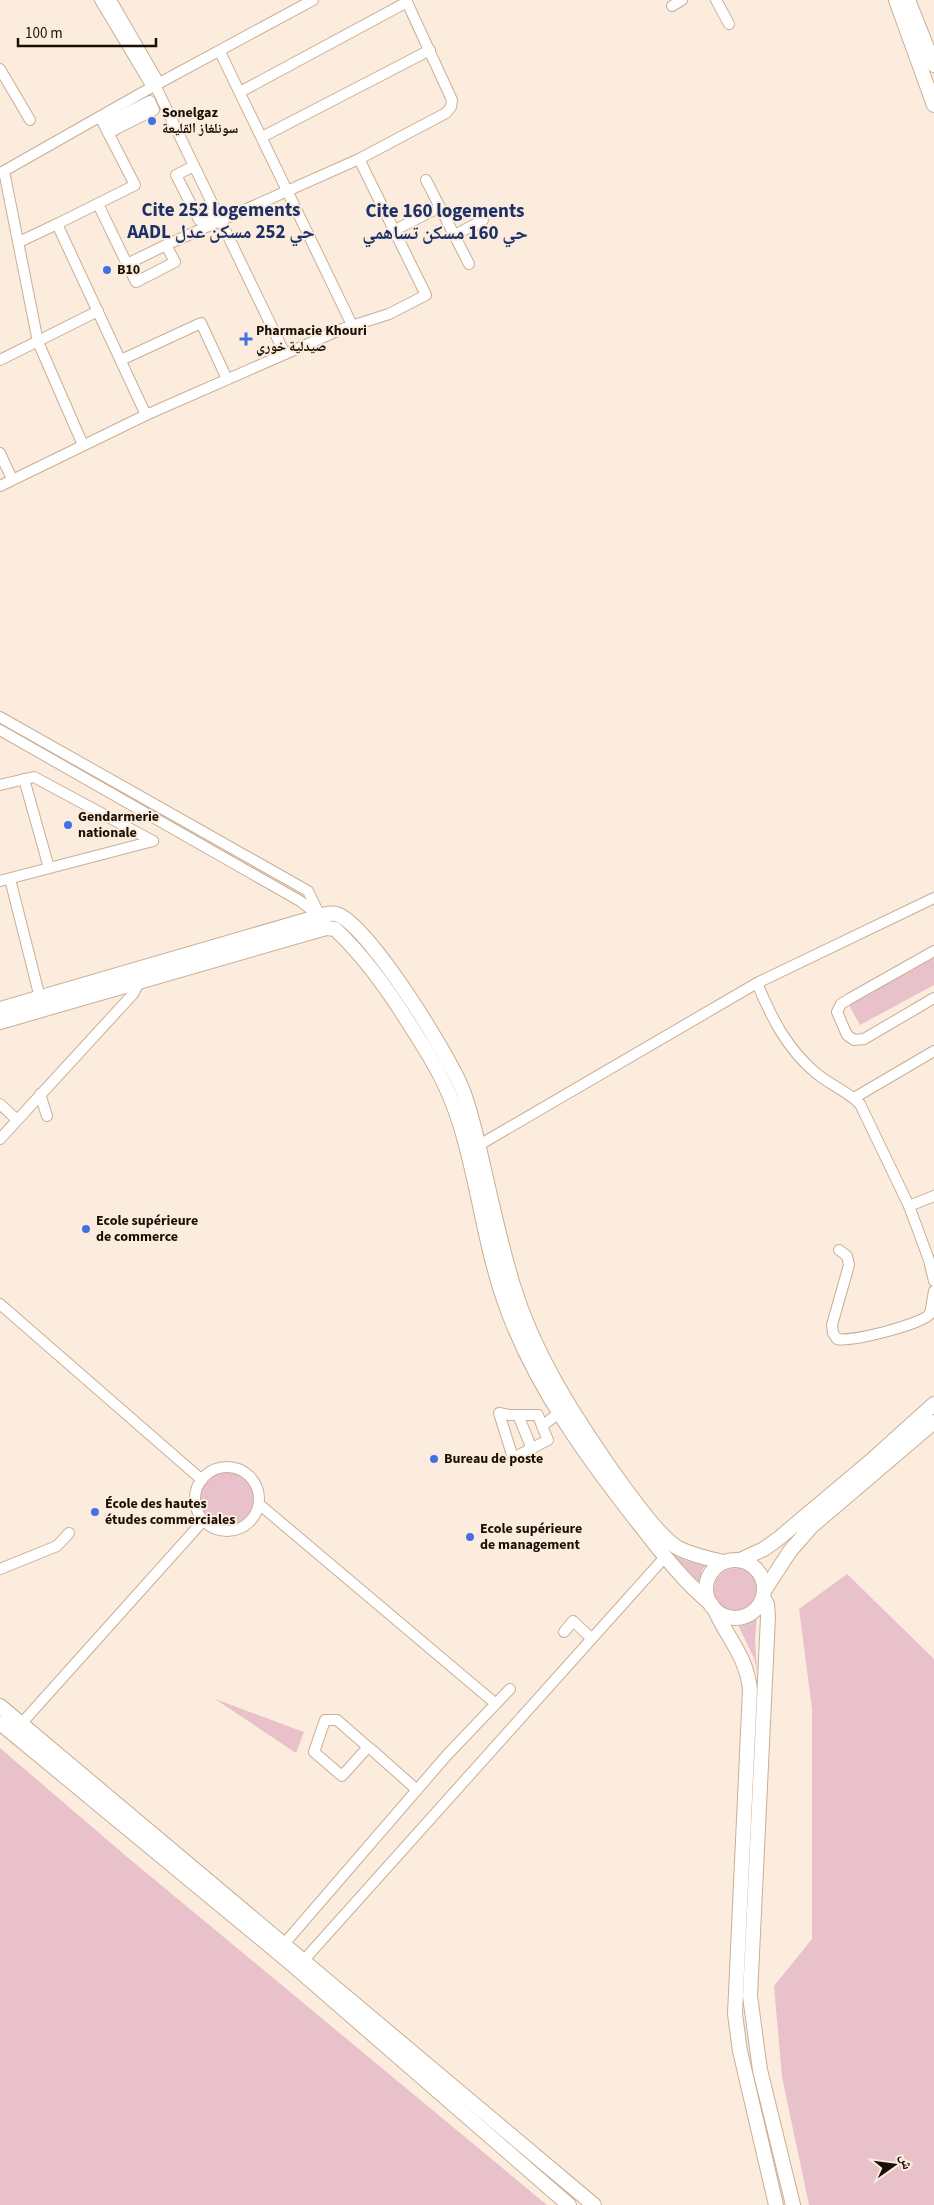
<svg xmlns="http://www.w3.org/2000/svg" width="934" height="2205" font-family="'Source Sans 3','Noto Naskh Arabic',sans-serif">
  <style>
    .green { fill: #e9c1ca }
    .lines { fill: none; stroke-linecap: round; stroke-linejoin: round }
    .minor-casing { stroke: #c8af96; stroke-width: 12 }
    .secondary-casing { stroke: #c8af96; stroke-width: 16 }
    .minor { stroke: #fff; stroke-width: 10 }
    .secondary { stroke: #fff; stroke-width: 14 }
    .poi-dot { fill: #4371e3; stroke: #fcecdd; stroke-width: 2 }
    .labels { text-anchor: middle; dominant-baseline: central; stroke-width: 4; stroke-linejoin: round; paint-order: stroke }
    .poi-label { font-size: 14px; font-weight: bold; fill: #180f06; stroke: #fcecdd; text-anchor: start }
    .district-label { font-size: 19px; font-weight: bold; fill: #1b3168; stroke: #fcecdd }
  </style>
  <rect width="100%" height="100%" fill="#fcecdd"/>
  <g class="green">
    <path d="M 934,958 L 934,985 L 860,1025 L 849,1005 Z"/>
    <circle cx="227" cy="1499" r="27"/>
    <path d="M 670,1554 L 687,1561 L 707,1564 L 702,1570 L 699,1583 Z"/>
    <circle cx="736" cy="1590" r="22"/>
    <path d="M 847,1574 L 934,1659 L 934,2205 L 809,2205 L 782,2077 L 774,1986 L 812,1939 L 812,1709 L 799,1609 Z"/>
    <path d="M 757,1615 L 755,1640 L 757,1671 L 754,1658 L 736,1621 L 751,1619 Z"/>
    <path d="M 215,1699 L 304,1732 L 296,1753 Z"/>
    <path d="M 0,1748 L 126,1856 L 547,2205 L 0,2205 Z"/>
  </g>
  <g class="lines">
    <g class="minor-casing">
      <g id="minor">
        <path d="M 100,0 L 152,87"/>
        <path d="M 111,0 L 159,83"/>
        <path d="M 716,0 L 729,24"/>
        <path d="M 672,6 L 682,0"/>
        <path d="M 220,52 L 353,327"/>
        <path d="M 0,69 L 30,120"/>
        <path d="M 155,85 L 285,354"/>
        <path d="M 240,92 L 407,2"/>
        <path d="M 100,117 L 135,185 L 57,224 L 146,415"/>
        <path d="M 108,133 L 154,110 L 150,101 L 110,121 L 115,130"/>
        <path d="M 262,137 L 430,50"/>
        <path d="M 194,166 L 176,175 L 199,220 L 216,212"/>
        <path d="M 426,180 L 469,264"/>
        <path d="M 98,204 L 127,264 L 166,245 L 359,159 L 446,113 L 451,107 L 452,100 L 406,0"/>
        <path d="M 393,231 L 440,207"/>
        <path d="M 455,235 L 483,220"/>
        <path d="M 19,242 L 57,224"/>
        <path d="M 127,264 L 136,282 L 175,262 L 166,245"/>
        <path d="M 0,360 L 98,311"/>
        <path d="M 121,360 L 201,323 L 227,379"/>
        <path d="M 83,445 L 38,342 L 4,171 L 152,87 L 313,0"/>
        <path d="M 0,453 L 12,479"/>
        <path d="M 0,486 L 146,415 L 342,329 L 389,314 L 426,295 L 359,159"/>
        <path d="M 0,717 L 308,891 L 320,916"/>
        <path d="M 0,730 L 300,901 L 317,914"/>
        <path d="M 24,779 L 49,868"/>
        <path d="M 0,785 L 34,777 L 153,841"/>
        <path d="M 10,879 L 40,998"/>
        <path d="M 0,881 L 153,841"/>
        <path d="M 934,951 L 849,999 L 841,1004 L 837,1012 L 847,1035 L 854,1040 L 864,1039 L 934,998"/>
        <path d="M 757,983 C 771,1017 787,1049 816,1073 C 830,1085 847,1091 860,1104 L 909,1206 L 929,1260 L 934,1281"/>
        <path d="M 40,1094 L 47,1116"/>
        <path d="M 854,1098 L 934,1051"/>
        <path d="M 0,1104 L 17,1120"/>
        <path d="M 0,1139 L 133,994 L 141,979"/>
        <path d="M 474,1148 L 757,983 L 934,898"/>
        <path d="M 909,1206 L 934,1196"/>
        <path d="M 839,1250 L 847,1256 L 849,1265 L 832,1325 L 833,1333 L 837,1339 C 852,1342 920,1325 930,1314 L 934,1291"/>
        <path d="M 0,1304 L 202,1480"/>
        <path d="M 518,1415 L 532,1449"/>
        <path d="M 542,1426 L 548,1440 L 513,1458 L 499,1413 L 510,1415 L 538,1415 L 542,1426 L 559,1413"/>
        <circle cx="227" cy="1499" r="32"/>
        <path d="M 259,1504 L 496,1704"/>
        <path d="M 0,1569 L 57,1546 L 69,1533"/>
        <path d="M 564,1632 L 573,1621 L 591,1638"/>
        <path d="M 21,1724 L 203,1521"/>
        <path d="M 368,1747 L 342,1776 L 314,1752 L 325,1720 L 337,1720 L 368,1747 L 372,1750 L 417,1790"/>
        <path d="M 284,1944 L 447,1755 L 510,1689"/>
        <path d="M 298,1960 L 304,1960 L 665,1557"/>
      </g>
    </g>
    <g class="secondary-casing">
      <g id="secondary">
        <path d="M 896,0 L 934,105"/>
        <path d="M 908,0 L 934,65"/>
        <path d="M 0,1009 L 320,916 C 327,914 333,912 339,915 C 372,931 449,1055 463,1091 C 472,1115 477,1140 483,1165 C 492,1205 501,1246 513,1285 C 534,1354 572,1413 613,1472 C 627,1491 658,1536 678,1548 C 692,1555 709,1559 724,1562"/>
        <path d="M 0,1022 L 326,928 L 335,929 C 366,958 389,991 410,1025 C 432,1059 448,1085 460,1124 C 479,1185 485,1250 508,1311 C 537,1389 588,1459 640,1525 C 662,1553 683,1581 711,1604"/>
        <path d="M 740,1560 L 764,1549 L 778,1539 L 873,1459 L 934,1404"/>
        <circle cx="735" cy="1589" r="29"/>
        <path d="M 764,1591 L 790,1551 L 812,1526 L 934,1422"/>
        <path d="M 763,1597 L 767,1604 L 768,1617 L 750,1996 L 760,2070 L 793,2205"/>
        <path d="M 714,1608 C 727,1638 746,1655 750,1689 L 735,2014 L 740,2051 L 776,2205"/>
        <path d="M 0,1706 L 594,2205"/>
        <path d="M 0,1723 L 287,1960 L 569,2205"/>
      </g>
    </g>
    <use href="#minor" class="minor"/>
    <use href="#secondary" class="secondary"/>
  </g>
  <g class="poi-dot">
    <circle cx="152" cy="121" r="5"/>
    <circle cx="107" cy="270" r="5"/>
    <path d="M243.5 331.5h5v5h5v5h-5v5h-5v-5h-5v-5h5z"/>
    <circle cx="68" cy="825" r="5"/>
    <circle cx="86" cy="1229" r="5"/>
    <circle cx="434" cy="1459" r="5"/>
    <circle cx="95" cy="1512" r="5"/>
    <circle cx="470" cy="1537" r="5"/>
  </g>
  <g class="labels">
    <g class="poi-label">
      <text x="162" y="113">Sonelgaz<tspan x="162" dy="16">سونلغاز القليعة</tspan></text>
      <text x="117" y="270">B10</text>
      <text x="256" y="331">Pharmacie Khouri<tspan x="256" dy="16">صيدلية خوري</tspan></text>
      <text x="78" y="817">Gendarmerie<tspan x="78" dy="16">nationale</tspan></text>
      <text x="96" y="1221">Ecole supérieure<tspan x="96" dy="16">de commerce</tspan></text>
      <text x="444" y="1459">Bureau de poste</text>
      <text x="105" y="1504">École des hautes<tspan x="105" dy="16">études commerciales</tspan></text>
      <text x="480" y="1529">Ecole supérieure<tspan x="480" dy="16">de management</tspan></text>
    </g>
    <g class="district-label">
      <text x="221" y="210">Cite 252 logements<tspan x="221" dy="22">AADL حي 252 مسكن عدل</tspan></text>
      <text x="445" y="211">Cite 160 logements<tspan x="445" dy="22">حي 160 مسكن تساهمي</tspan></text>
    </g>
  </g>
  <g transform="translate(894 2165) rotate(76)" stroke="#fcecdd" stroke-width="4" paint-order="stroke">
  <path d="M0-4L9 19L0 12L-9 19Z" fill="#180f06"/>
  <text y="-8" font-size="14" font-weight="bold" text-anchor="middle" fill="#180f06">ش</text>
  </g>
  <path d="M18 38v8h138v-8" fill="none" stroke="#180f06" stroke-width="2.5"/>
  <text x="25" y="38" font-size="15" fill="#180f06" stroke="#fcecdd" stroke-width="4" paint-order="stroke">100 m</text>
</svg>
